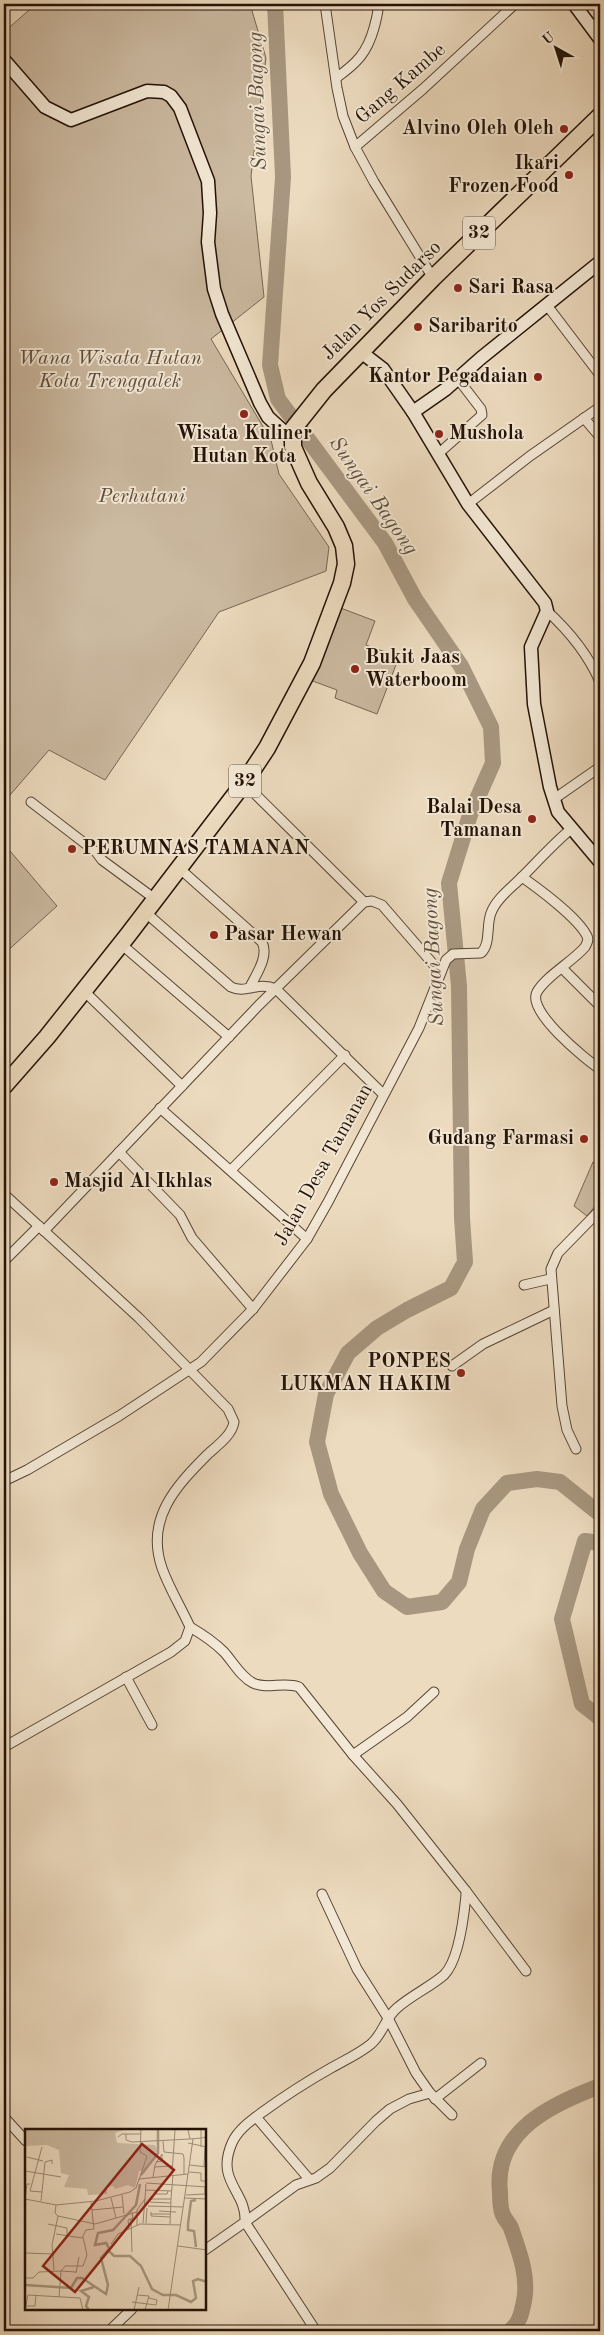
<svg xmlns="http://www.w3.org/2000/svg" width="604" height="2335" font-family="'Old Standard TT',serif">
  <style>
    .green { fill: #cbb9a0; stroke: #776653 }
    .lines { fill: none; stroke-linecap: round; stroke-linejoin: round }
    .river { stroke: #a89780; stroke-width: 16 }
    .street-casing { stroke: #564434; stroke-width: 11 }
    .secondary-casing { stroke: #231206; stroke-width: 15 }
    .highway-casing { stroke: #231206; stroke-width: 19 }
    .street { stroke: #f3e8d5; stroke-width: 9 }
    .secondary { stroke: #f3e8d5; stroke-width: 12 }
    .highway { stroke: #eddbbf; stroke-width: 16 }
    .poi-dot { fill: #8f2418; stroke: #f3e8d5; stroke-width: 2 }
    .labels { text-anchor: middle; dominant-baseline: central; stroke-width: 4; stroke-linejoin: round; paint-order: stroke }
    .shield { fill: #f3e8d5; stroke: #615244; stroke-width: 1 }
    .shield-label { font-size: 19px; font-weight: bold; fill: #231206 }
    .street-label { font-size: 20px; fill: #231206; stroke: #f3e8d5 }
    .poi-label { font-size: 20px; font-weight: bold; fill: #231206; stroke: #f3e8d5; text-anchor: start }
    .park-label { font-size: 20px; font-style: italic; fill: #5e4c3c; stroke: #f3e8d5 }
    .water-label { font-size: 21px; font-style: italic; fill: #5f4e3d; stroke: #f3e8d5 }
    .inset-river { fill: none; stroke: #a89780; stroke-width: 2.5 }
    .inset-road { fill: none; stroke: #9c8b75; stroke-width: 1 }
    .view { fill: #8f2418; fill-opacity: 0.15; stroke: #8f2418; stroke-width: 2.5 }
    .inset-edge { fill: none; stroke: #231206; stroke-width: 2.5 }
  </style>
  <rect width="100%" height="100%" fill="#eddbbf"/>
  <filter id="stains"><feTurbulence type="fractalNoise" baseFrequency=".004" numOctaves="4"/><feColorMatrix values="0 0 0 0 .2 0 0 0 0 .09 0 0 0 0 .02 0 0 0 .5 -.17"/></filter>
  <radialGradient id="worn" r=".72"><stop offset=".6" stop-color="#630" stop-opacity="0"/><stop offset="1" stop-color="#630" stop-opacity=".3"/></radialGradient>
  <g class="green">
    <path d="M 36,4 L 250,4 L 266,58 L 251,176 L 264,297 L 211,339 L 271,440 L 279,474 L 329,547 L 326,571 L 219,612 L 105,780 L 49,750 L 4,802 L 4,32 Z"/>
    <path d="M 338,607 L 375,621 L 366,645 L 399,657 L 377,714 L 335,698 L 337,690 L 310,680 Z"/>
    <path d="M 4,844 L 57,906 L 4,954 Z"/>
    <path d="M 593,1162 L 600,1164 L 600,1200 L 587,1216 L 574,1206 Z"/>
  </g>
  <g class="lines">
    <g class="river">
      <path d="M 275,4 L 283,177 L 270,365 L 278,399 L 385,543 L 415,599 L 461,666 L 491,727 L 493,763 L 470,815 L 449,883 L 459,986 L 462,1218 L 465,1262 L 451,1288 L 407,1310 L 377,1328 L 348,1353 L 326,1394 L 317,1442 L 331,1494 L 360,1553 L 384,1591 L 407,1607 L 442,1602 L 459,1582 L 467,1549 L 483,1509 L 507,1483 L 537,1479 L 560,1482 L 600,1514"/>
      <path d="M 600,1543 L 585,1541 L 562,1619 L 582,1704 L 600,1718"/>
      <path d="M 510,2331 C 520,2322 521,2315 524,2301 C 529,2277 519,2251 511,2228 C 509,2223 505,2220 503,2215 C 500,2209 500,2199 500,2192 C 493,2131 552,2104 600,2086"/>
    </g>
    <g class="street-casing">
      <g id="street">
        <path d="M 325,4 L 337,88 L 343,116 L 355,147 L 374,182 L 433,278"/>
        <path d="M 592,28 L 600,20"/>
        <path d="M 336,78 C 357,63 367,53 374,28 C 376,20 379,11 378,4"/>
        <path d="M 355,147 L 423,89 L 515,4"/>
        <path d="M 546,304 L 600,375"/>
        <path d="M 584,418 L 600,437"/>
        <path d="M 438,454 L 482,415 L 481,409 L 458,379"/>
        <path d="M 468,504 L 530,456 L 600,407"/>
        <path d="M 547,611 C 570,632 588,654 600,682"/>
        <path d="M 244,783 L 364,902 L 372,901 L 382,905 L 440,972"/>
        <path d="M 554,799 L 600,767"/>
        <path d="M 31,802 L 96,852 L 102,860 L 155,899"/>
        <path d="M 179,868 L 262,942 C 269,956 257,973 250,987"/>
        <path d="M 522,877 C 539,889 578,918 587,936 C 589,940 587,943 585,947 C 572,962 546,976 537,992 C 526,1011 585,1059 600,1069"/>
        <path d="M 145,912 L 231,987 C 246,994 258,981 276,989 L 383,1094"/>
        <path d="M 121,944 L 229,1037"/>
        <path d="M 562,968 L 600,1006"/>
        <path d="M 84,991 L 182,1086"/>
        <path d="M 160,1108 L 307,1239"/>
        <path d="M 119,1152 L 180,1215 L 192,1238 L 253,1309"/>
        <path d="M 231,1170 L 345,1055"/>
        <path d="M 4,1194 L 139,1318 L 228,1409 L 234,1422 C 232,1435 218,1445 208,1454 C 176,1486 145,1519 162,1568 C 169,1588 181,1607 190,1627 L 185,1641 L 171,1652 L 4,1747"/>
        <path d="M 44,1231 L 259,1005 L 364,902"/>
        <path d="M 4,1261 L 39,1226"/>
        <path d="M 524,1285 L 550,1279"/>
        <path d="M 452,1366 L 483,1344 L 554,1310"/>
        <path d="M 576,1449 L 567,1430 L 562,1406 L 551,1269 L 558,1253 L 600,1210"/>
        <path d="M 4,1481 L 27,1470 L 119,1416 L 201,1362 L 253,1309 L 307,1239 L 328,1202 L 419,1028 L 446,960 L 453,954 L 481,953 C 491,944 486,925 491,913 C 496,899 511,888 521,878 C 538,861 553,844 571,829"/>
        <path d="M 190,1627 C 202,1634 214,1642 224,1652 C 233,1662 241,1677 253,1683 C 268,1690 284,1681 299,1687 L 353,1755 L 397,1804 L 466,1891 L 466,1895 C 464,1916 459,1960 444,1975 C 430,1987 412,1995 397,2008 C 385,2018 383,2034 371,2044 C 359,2054 345,2060 331,2068 C 308,2081 286,2095 264,2111 C 252,2120 238,2129 232,2143 C 215,2182 247,2191 245,2222 L 205,2250"/>
        <path d="M 126,1677 L 152,1725"/>
        <path d="M 353,1755 L 407,1717 L 434,1692"/>
        <path d="M 466,1891 L 526,1971"/>
        <path d="M 322,1894 L 357,1969 L 388,2018 L 416,2073 L 430,2093 L 452,2115"/>
        <path d="M 435,2099 L 481,2063"/>
        <path d="M 4,2117 L 26,2141"/>
        <path d="M 256,2117 L 309,2179"/>
        <path d="M 109,2331 L 132,2309"/>
        <path d="M 316,2331 L 245,2222 L 296,2185 L 316,2178 L 330,2168 L 376,2121 L 390,2109 L 409,2099 L 430,2093"/>
      </g>
    </g>
    <g class="secondary-casing">
      <g id="secondary">
        <path d="M 574,4 L 600,39"/>
        <path d="M 4,60 L 45,107 L 71,120 L 147,91 L 164,92 L 171,96 L 180,108 L 208,181 L 210,213 L 208,242 L 214,289 L 222,314 L 260,403 L 268,417 L 292,439"/>
        <path d="M 361,352 L 383,369 L 413,412 L 468,504 L 545,603 L 547,611 L 531,647 L 534,704 L 550,787 L 558,812 L 600,862"/>
        <path d="M 413,412 L 446,389 L 481,358 L 600,262"/>
      </g>
    </g>
    <g class="highway-casing">
      <path id="highway" d="M 4,1086 L 47,1037 L 128,935 L 244,783 L 267,748 L 312,663 L 342,583 L 346,564 L 344,546 L 336,527 L 309,483 L 293,447 L 293,429 L 324,390 L 433,278 L 600,116"/>
    </g>
    <use href="#street" class="street"/>
    <use href="#secondary" class="secondary"/>
    <use href="#highway" class="highway"/>
  </g>
  <g class="poi-dot">
    <circle cx="564" cy="129" r="5"/>
    <circle cx="569" cy="175" r="5"/>
    <circle cx="458" cy="288" r="5"/>
    <circle cx="418" cy="327" r="5"/>
    <circle cx="538" cy="377" r="5"/>
    <circle cx="244" cy="414" r="5"/>
    <circle cx="439" cy="434" r="5"/>
    <circle cx="355" cy="669" r="5"/>
    <circle cx="532" cy="819" r="5"/>
    <circle cx="72" cy="849" r="5"/>
    <circle cx="214" cy="935" r="5"/>
    <circle cx="584" cy="1139" r="5"/>
    <circle cx="54" cy="1182" r="5"/>
    <circle cx="461" cy="1373" r="5"/>
  </g>
  <g class="labels">
    <g class="shield">
      <rect x="463" y="216.5" width="32" height="33" rx="4"/>
      <rect x="229" y="764.5" width="32" height="33" rx="4"/>
    </g>
    <g class="shield-label">
      <text x="479" y="233">32</text>
      <text x="245" y="781">32</text>
    </g>
    <g class="street-label">
      <text transform="translate(401 84) rotate(-41)">Gang Kambe</text>
      <text transform="translate(382 301) rotate(-45)">Jalan Yos Sudarso</text>
      <text transform="translate(324 1165) rotate(-61)">Jalan Desa Tamanan</text>
    </g>
    <g class="poi-label">
      <text x="554" y="129" text-anchor="end">Alvino Oleh Oleh</text>
      <text x="559" y="164" text-anchor="end">Ikari<tspan x="559" dy="23">Frozen Food</tspan></text>
      <text x="468" y="288">Sari Rasa</text>
      <text x="428" y="327">Saribarito</text>
      <text x="528" y="377" text-anchor="end">Kantor Pegadaian</text>
      <text x="244" y="434" text-anchor="middle">Wisata Kuliner<tspan x="244" dy="23">Hutan Kota</tspan></text>
      <text x="449" y="434">Mushola</text>
      <text x="365" y="658">Bukit Jaas<tspan x="365" dy="23">Waterboom</tspan></text>
      <text x="522" y="808" text-anchor="end">Balai Desa<tspan x="522" dy="23">Tamanan</tspan></text>
      <text x="82" y="849">PERUMNAS TAMANAN</text>
      <text x="224" y="935">Pasar Hewan</text>
      <text x="574" y="1139" text-anchor="end">Gudang Farmasi</text>
      <text x="64" y="1182">Masjid Al Ikhlas</text>
      <text x="451" y="1362" text-anchor="end">PONPES<tspan x="451" dy="23">LUKMAN HAKIM</tspan></text>
    </g>
    <g class="park-label">
      <text x="110" y="359">Wana Wisata Hutan<tspan x="110" dy="23">Kota Trenggalek</tspan></text>
      <text x="142" y="497">Perhutani</text>
    </g>
    <g class="water-label">
      <text transform="translate(258 101) rotate(-92)">Sungai Bagong</text>
      <text transform="translate(373 496) rotate(55)">Sungai Bagong</text>
      <text transform="translate(434 957) rotate(-93)">Sungai Bagong</text>
    </g>
  </g>
  <g transform="translate(25 2129)">
    <rect width="181" height="181" fill="#eddbbf"/>
    <path d="M 0,1 L 98,1 L 90,4 L 92,14 L 130,16 L 132,22 L 118,42 L 114,42 L 110,59 L 103,56 L 90,60 L 88,57 L 82,58 L 82,65 L 63,66 L 62,60 L 39,58 L 44,46 L 36,44 L 34,21 L 22,16 L 0,17 Z" fill="#cbb9a0"/>
    <path class="inset-river" d="M 116,46 L 133,24 L 133,1M 171,71 L 166,72 L 163,95 L 163,101 L 169,102 L 171,118M 85,121 L 81,114 L 70,116 L 73,104 L 88,101 L 111,76 L 115,55M 0,156 L 46,159 L 52,149 L 57,149 L 81,165 L 83,156 L 76,129 L 83,121 L 89,127 L 105,127 L 116,137 L 127,160 L 138,166 L 151,166 L 166,173 L 171,169 L 168,152 L 173,150 L 182,153M 64,181 L 61,177 L 64,168 L 56,162 L 69,158"/>
    <path class="inset-road" d="M 163,1 L 165,10 L 176,9 L 176,1M 101,5 L 101,11 L 107,13 L 165,10M 93,8 L 97,5 L 116,5M 138,12 L 139,23 L 158,25 L 159,29M 163,14 L 182,18M 176,18 L 176,9 L 182,8M 2,28 L 18,32M 165,36 L 182,38M 179,37 L 180,18M 130,38 L 147,37M 0,42 L 36,48M 164,43 L 176,44 L 176,52 L 182,52M 147,45 L 150,1M 159,45 L 159,29M 163,45 L 168,10M 128,48 L 130,36 L 131,34 L 137,25 L 137,32 L 131,33M 114,51 L 122,27 L 115,23 L 116,1M 121,54 L 182,58M 120,61 L 147,62M 130,62 L 131,65 L 142,65 L 143,62M 17,63 L 20,33 L 27,31 L 27,35M 97,66 L 99,85M 161,66 L 180,65 L 180,58M 86,69 L 91,89M 160,69 L 182,70M 0,70 L 2,55 L 5,55M 0,70 L 31,76 L 71,72 L 105,63 L 111,59 L 114,50 L 163,45 L 143,181M 126,70 L 146,70 L 145,95M 146,70 L 148,46M 16,72 L 17,63 L 5,62 L 17,18M 125,73 L 146,74M 31,76 L 30,84 L 33,87 L 70,95 L 112,83M 123,77 L 158,78M 67,81 L 98,78M 134,82 L 151,83M 126,83 L 126,87 L 145,88M 126,85 L 145,85M 106,90 L 107,123M 118,94 L 120,70M 121,94 L 122,79M 23,95 L 42,99 L 42,106M 112,96 L 112,81 L 120,70 L 121,55M 104,100 L 103,91 L 108,89 L 107,83M 31,105 L 57,109 L 61,101 L 69,100 L 66,73M 86,115 L 93,105 L 115,95 L 156,96M 153,117 L 182,121M 0,124 L 28,125M 29,141 L 27,116 L 33,87M 51,144 L 54,128M 0,149 L 8,149 L 14,143 L 36,142 L 40,137 L 58,137 L 62,126 L 58,108M 112,166 L 124,167 L 120,181M 34,168 L 36,142 L 51,143M 107,173 L 131,176 L 132,171 L 124,169M 1,177 L 10,177 L 11,166M 0,181 L 3,166 L 55,169 L 58,181M 109,181 L 114,158"/>
    <path class="view" d="M 117,15 L 149,41 L 50,163 L 18,137 Z"/>
    <rect width="181" height="181" class="inset-edge"/>
  </g>
  <rect width="604" height="2335" fill="none" stroke="#eddbbf" stroke-width="20"/>
  <rect x="5" y="5" width="594" height="2325" fill="none" stroke="#231206" stroke-width="2.5"/>
  <rect x="10" y="10" width="584" height="2315" fill="none" stroke="#231206"/>
  <g transform="translate(556 48) rotate(321)" stroke="#f3e8d5" stroke-width="4" paint-order="stroke">
  <path d="M0-4L9 19L0 12L-9 19Z" fill="#231206"/>
  <text y="-8" font-size="14" font-weight="bold" text-anchor="middle" fill="#231206">U</text>
  </g>
  <rect width="100%" height="100%" filter="url(#stains)"/>
  <rect width="100%" height="100%" fill="url(#worn)"/>
</svg>
